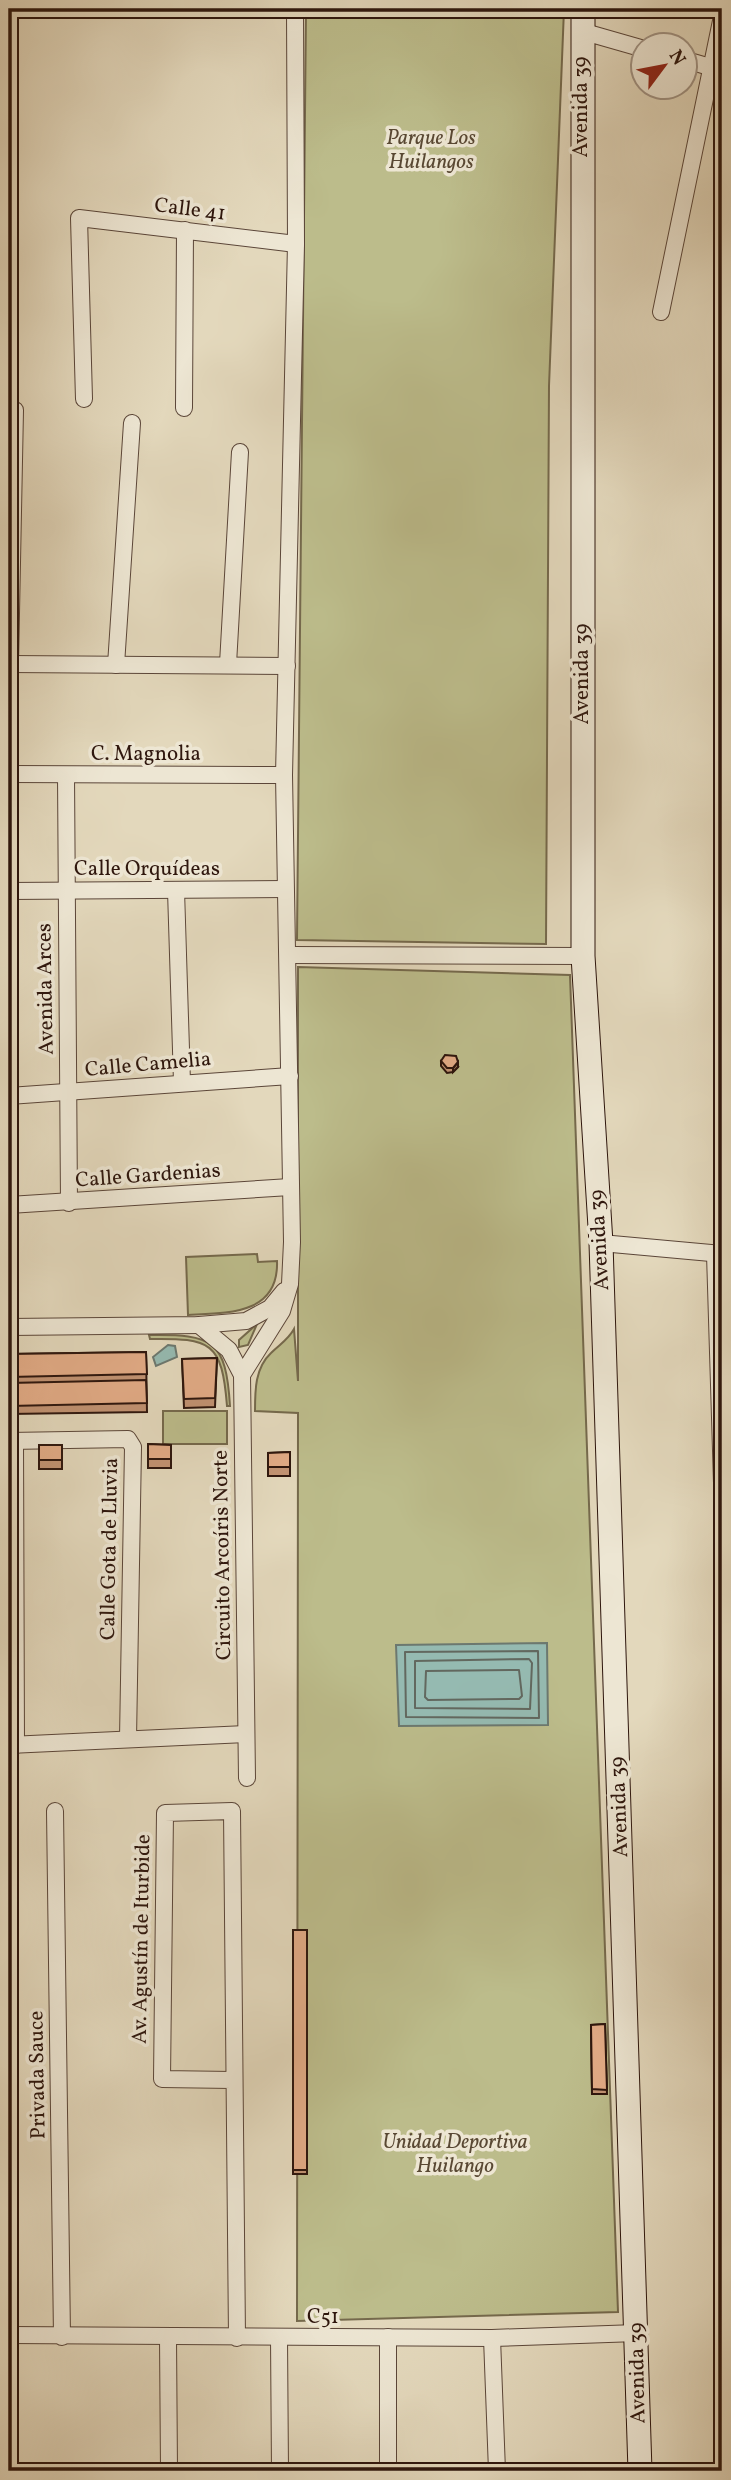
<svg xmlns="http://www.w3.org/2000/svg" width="731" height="2480" font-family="Vollkorn,serif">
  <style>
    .green { fill: #bcbc8b; stroke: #75694c; stroke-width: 2 }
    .water { fill: #95bab1; stroke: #6c786f; stroke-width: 2 }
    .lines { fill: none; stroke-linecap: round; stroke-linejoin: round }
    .shore { stroke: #62685f; stroke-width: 2 }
    .street-casing { stroke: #5b4639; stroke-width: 18 }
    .secondary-casing { stroke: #2e160d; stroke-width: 25 }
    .street { stroke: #ede6d3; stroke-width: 16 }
    .secondary { stroke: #ede6d3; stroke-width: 23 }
    .wall { fill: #c29373; stroke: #2e160d; stroke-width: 2 }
    .shaded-wall { fill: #9e785e; stroke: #2e160d; stroke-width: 2 }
    .building { fill: #e2ab86; stroke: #2e160d; stroke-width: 2 }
    .labels { text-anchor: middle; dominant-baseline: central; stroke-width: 7; stroke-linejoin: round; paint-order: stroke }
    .street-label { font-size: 21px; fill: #2e160d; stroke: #ede6d3 }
    .park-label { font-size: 21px; font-style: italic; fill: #594833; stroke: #ede6d3 }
  </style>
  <rect width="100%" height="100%" fill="#e3d8bc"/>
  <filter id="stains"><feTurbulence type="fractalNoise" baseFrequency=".00286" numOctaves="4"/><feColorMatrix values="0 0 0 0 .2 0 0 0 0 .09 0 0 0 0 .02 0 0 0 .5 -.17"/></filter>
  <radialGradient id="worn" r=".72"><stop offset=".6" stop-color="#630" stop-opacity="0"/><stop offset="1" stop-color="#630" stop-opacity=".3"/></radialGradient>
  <g class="green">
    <path d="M 306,9 L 564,9 L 549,386 L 546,944 L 297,940 Z"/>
    <path d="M 298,967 L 570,975 L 618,2312 L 297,2321 L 298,1413 L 255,1411 C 255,1390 255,1368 271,1353 C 280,1344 288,1340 294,1329 L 298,1381 Z"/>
    <path d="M 257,1254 L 258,1262 L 277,1261 C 279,1315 227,1313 188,1315 L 186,1257 Z"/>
    <path d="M 257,1324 L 248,1345 L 239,1347 L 239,1340 Z"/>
    <path d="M 149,1335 C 213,1334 226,1340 230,1406 L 227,1406 C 222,1342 211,1338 150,1339 Z"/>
    <rect x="163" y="1411" width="64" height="33"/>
  </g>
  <g class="water">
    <path d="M 168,1345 L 175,1346 L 177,1357 L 156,1366 L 153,1357 Z"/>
    <path d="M 547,1643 L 548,1725 L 399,1726 L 396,1645 Z"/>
  </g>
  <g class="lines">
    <g class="shore">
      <path d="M 538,1651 L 539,1718 L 406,1717 L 405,1652 Z"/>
      <path d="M 529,1659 L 532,1663 L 530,1709 L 415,1708 L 415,1661 Z"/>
      <path d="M 519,1670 L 522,1696 L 519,1699 L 428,1700 L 425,1697 L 426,1671 Z"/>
    </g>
    <g class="street-casing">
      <g id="street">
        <path d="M 581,31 L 644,49"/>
        <path d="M 686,60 L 720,70"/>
        <path d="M 661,312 L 722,16"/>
        <path d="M 84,399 L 79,218 L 296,244"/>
        <path d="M 184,408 L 185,230"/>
        <path d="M 9,664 L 287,666"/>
        <path d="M 10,664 L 15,410"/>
        <path d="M 228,664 L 240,452"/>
        <path d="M 116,665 L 132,423"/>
        <path d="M 9,774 L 284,775"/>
        <path d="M 66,775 L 69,1203"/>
        <path d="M 176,890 L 182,1082"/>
        <path d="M 9,891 L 285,889"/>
        <path d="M 289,955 L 583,956"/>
        <path d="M 9,1096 L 290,1076"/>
        <path d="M 9,1205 L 290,1187"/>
        <path d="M 601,1243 L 722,1254"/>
        <path d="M 715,1254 L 722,1483"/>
        <path d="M 199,1325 L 229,1350 L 242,1375"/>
        <path d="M 9,1327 L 199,1325 L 246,1321 L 270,1308 L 284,1291"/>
        <path d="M 9,1441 L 128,1439 L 133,1447 L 128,1739"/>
        <path d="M 15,1441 L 16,1745"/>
        <path d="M 9,1745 L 246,1734"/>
        <path d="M 247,1778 L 242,1375 L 282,1311 L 290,1284 L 292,1242 L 284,775 L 296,244 L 295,9"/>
        <path d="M 55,1811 L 62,2337"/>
        <path d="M 232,2080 L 162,2079 L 165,1813 L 232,1811 L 237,2338"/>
        <path d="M 9,2335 L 492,2338 L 637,2333"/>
        <path d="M 168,2338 L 169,2471"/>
        <path d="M 279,2338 L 280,2471"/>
        <path d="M 492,2338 L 497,2471"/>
        <path d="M 388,2471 L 388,2337"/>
      </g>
    </g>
    <g class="secondary-casing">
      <path id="secondary" d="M 583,9 L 583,956 L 601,1243 L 640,2471"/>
    </g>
    <use href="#street" class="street"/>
    <use href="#secondary" class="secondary"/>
  </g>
  <g class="wall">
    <path d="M 441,1061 L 458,1067 L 453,1072 L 447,1073 L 441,1066 Z"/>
    <path d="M 146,1352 L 147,1412 L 9,1414 L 9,1354 Z"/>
    <path d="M 217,1358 L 215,1407 L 184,1408 L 182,1359 Z"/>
    <path d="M 148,1444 L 171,1445 L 171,1468 L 148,1468 Z"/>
    <rect x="39" y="1445" width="23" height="24"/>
    <path d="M 290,1452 L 290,1476 L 268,1476 L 268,1453 Z"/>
    <rect x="293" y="1930" width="14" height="244"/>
    <path d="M 605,2024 L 607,2094 L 592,2094 L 591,2025 Z"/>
  </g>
  <path class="shaded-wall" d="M 458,1062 L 458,1067 L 453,1072 L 453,1068 Z"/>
  <g class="building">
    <path d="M 445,1055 L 456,1056 L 458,1062 L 453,1068 L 447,1068 L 441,1061 Z"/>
    <path d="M 146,1352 L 147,1374 L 9,1377 L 9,1354 Z"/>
    <path d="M 217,1358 L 215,1398 L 184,1399 L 182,1359 Z"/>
    <path d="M 146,1380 L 147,1403 L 9,1406 L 9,1383 Z"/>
    <path d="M 148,1444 L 171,1445 L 171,1459 L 148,1459 Z"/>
    <rect x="39" y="1445" width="23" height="15"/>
    <path d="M 290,1452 L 290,1467 L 268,1467 L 268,1453 Z"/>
    <rect x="293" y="1930" width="14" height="240"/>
    <path d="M 605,2024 L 607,2090 L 592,2089 L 591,2025 Z"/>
  </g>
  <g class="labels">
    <g class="street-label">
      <text transform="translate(581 107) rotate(-90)">Avenida 39</text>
      <text transform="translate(190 210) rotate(7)">Calle 41</text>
      <text transform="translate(582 674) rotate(-90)">Avenida 39</text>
      <text x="146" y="754">C. Magnolia</text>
      <text x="147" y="869">Calle Orquídeas</text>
      <text transform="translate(46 989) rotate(-91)">Avenida Arces</text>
      <text transform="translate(148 1065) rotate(-5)">Calle Camelia</text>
      <text transform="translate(148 1176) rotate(-4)">Calle Gardenias</text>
      <text transform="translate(600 1240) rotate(-93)">Avenida 39</text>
      <text transform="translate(110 1549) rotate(-89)">Calle Gota de Lluvia</text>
      <text transform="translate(223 1555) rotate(-91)">Circuito Arcoíris Norte</text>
      <text transform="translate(620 1807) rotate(-92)">Avenida 39</text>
      <text transform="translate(142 1939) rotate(-89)">Av. Agustín de Iturbide</text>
      <text transform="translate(38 2075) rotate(-91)">Privada Sauce</text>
      <text x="323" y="2317">C51</text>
      <text transform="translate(638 2373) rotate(-91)">Avenida 39</text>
    </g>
    <g class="park-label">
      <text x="431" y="138">Parque Los<tspan x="431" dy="24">Huilangos</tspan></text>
      <text x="455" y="2142">Unidad Deportiva<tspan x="455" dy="24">Huilango</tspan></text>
    </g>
  </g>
  <rect width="731" height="2480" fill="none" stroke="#e3d8bc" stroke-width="35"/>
  <rect x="10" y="10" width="710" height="2459" fill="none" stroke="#2e160d" stroke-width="3.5"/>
  <rect x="18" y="18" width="696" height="2445" fill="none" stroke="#2e160d" stroke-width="2"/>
  <g transform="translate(664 66) rotate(58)"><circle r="33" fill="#ede6d3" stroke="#a19384" stroke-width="2"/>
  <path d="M0-5L12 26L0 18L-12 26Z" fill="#8f2418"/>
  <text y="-10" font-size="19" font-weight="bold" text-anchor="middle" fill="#2e160d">N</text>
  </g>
  <rect width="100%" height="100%" filter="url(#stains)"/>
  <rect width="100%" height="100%" fill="url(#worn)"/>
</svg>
